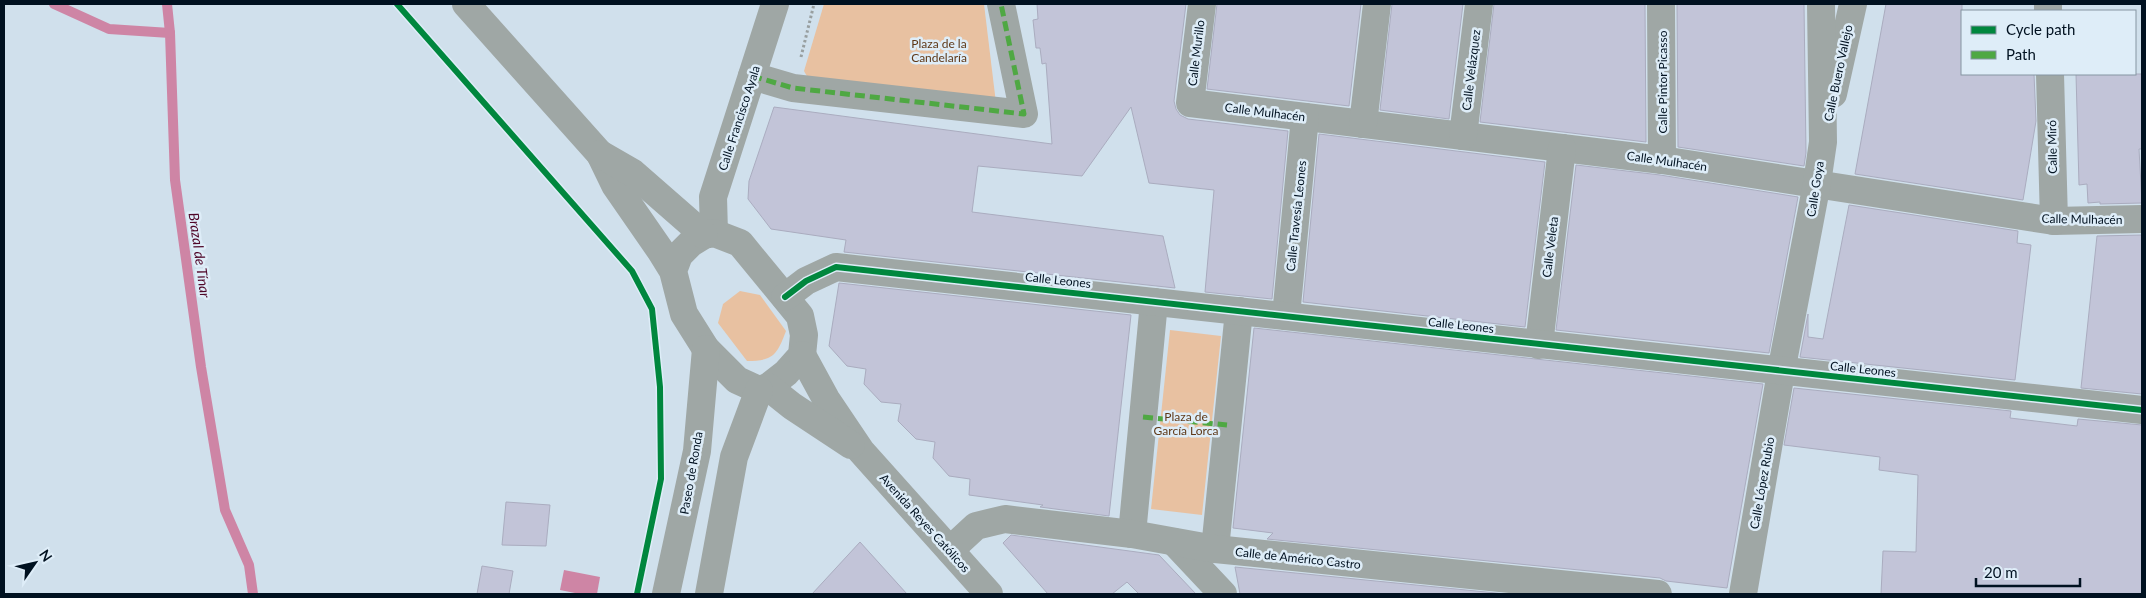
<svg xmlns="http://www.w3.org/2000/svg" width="2146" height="598" font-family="Lato,sans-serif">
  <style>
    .green { fill: #e8c1a1 }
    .water { fill: #ce85a5 }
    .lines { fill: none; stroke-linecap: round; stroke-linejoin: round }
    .stream { stroke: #ce85a5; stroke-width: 10 }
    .building { fill: #c2c4d8; stroke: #aaacbf }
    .path { stroke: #989fa0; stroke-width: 3; stroke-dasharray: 2.5 2.5; stroke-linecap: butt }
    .minor { stroke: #9fa7a5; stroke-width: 28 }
    .tertiary { stroke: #9fa7a5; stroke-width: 28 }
    .quiet { stroke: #4fa843; stroke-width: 5; stroke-dasharray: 10 5; stroke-linecap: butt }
    .cycleway-casing { stroke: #deedf8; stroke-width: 9 }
    .cycleway { stroke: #00873e; stroke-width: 6 }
    .labels { text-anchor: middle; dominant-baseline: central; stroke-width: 5; stroke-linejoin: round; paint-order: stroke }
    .park-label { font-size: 12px; fill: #5f3918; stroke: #deedf8 }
    .street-label { font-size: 12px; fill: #001120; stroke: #deedf8 }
    .water-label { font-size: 14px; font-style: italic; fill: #4f0628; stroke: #deedf8 }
  </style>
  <rect width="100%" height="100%" fill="#d0e0ec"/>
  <g class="green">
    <path d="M 824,4 L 984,4 L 996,103 L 812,85 L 804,71 Z"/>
    <path d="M 740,291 L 760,295 L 786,331 C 777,355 773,361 747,361 L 718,323 L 723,304 Z"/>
    <path d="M 1170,330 L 1221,336 L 1202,515 L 1151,509 Z"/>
  </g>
  <path class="water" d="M 564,570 L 600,577 L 597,594 L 580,594 L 560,590 Z"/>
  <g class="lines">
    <g class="stream">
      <path d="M 54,4 L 109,29 L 170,33 L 175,180 L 201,367 L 225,510 L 249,565 L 253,594"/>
      <path d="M 167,4 L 170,33"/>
    </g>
  </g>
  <g class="building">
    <path d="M 1037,4 L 1186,4 L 1174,101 L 1176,109 L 1180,115 L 1188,119 L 1288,131 L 1272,299 L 1205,292 L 1214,190 L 1149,183 L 1131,107 L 1082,176 L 978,166 L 972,212 L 1163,236 L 1175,288 L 844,252 L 846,240 L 771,229 L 748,199 L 749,181 L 774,107 L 1052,144 L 1046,63 L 1042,64 L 1040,48 L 1036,48 L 1033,20 L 1038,19 Z"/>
    <path d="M 1217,4 L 1361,4 L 1349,106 L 1207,89 Z"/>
    <path d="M 1392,4 L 1463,4 L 1449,119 L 1380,110 Z"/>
    <path d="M 1494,4 L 1645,4 L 1646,142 L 1480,122 Z"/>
    <path d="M 1677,4 L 1804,4 L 1806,153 L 1804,166 L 1678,147 Z"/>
    <path d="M 1886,4 L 1962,4 L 1962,74 L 2034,74 L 2036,121 L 2023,200 L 1855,174 Z"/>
    <path d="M 2076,74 L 2142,74 L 2142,149 L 2139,149 L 2142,203 L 2100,204 L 2100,202 L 2088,203 L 2087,184 L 2079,185 Z"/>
    <path d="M 1319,134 L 1545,162 L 1525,327 L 1303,302 Z"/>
    <path d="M 1576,165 L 1660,175 L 1798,197 L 1769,353 L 1556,330 Z"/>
    <path d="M 1849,205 L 2018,231 L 2017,243 L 2031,245 L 2015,380 L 1800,357 L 1808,314 L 1808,337 L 1823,339 Z"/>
    <path d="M 2142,235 L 2142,394 L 2081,388 L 2097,236 Z"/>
    <path d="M 839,283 L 1131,315 L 1109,516 L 1040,507 L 1043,505 L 969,495 L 970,479 L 949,476 L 933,458 L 935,442 L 916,439 L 898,421 L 901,404 L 881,402 L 864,384 L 866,369 L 847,366 L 829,346 Z"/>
    <path d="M 1254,328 L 1763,384 L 1727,588 L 1666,581 L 1660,578 L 1267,539 L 1273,533 L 1233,528 Z"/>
    <path d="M 1794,388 L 2011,411 L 2010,418 L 2077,426 L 2078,419 L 2142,425 L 2142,594 L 1881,594 L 1883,551 L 1916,552 L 1918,475 L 1879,470 L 1880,457 L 1784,445 Z"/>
    <path d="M 506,502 L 550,505 L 546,546 L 502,545 Z"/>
    <path d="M 1011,535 L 1159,555 L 1196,594 L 1139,594 L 1127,582 L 1112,594 L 1048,594 L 1003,543 Z"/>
    <path d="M 860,542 L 907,594 L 812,594 Z"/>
    <path d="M 482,566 L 513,571 L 509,594 L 477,594 Z"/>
    <path d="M 1235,567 L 1506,594 L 1240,594 Z"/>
  </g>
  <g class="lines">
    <path class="path" d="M 801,57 L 814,4"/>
    <g class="minor">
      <path d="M 1202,4 L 1190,103 L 1662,160 L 2054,221 L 2142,219"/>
      <path d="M 1661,4 L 1662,160"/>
      <path d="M 2048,4 L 2048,11"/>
      <path d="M 2050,74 L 2054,221"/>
      <path d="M 752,76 L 793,88 L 1024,114 L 1001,4"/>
      <path d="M 1833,94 L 1853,4"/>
      <path d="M 1363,124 L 1377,4"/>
      <path d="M 1463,136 L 1479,4"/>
      <path d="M 714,233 L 713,197 L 775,4"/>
      <path d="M 1286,316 L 1305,117"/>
      <path d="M 1539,345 L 1562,148"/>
      <path d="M 1132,534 L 1154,302"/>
      <path d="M 1174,542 L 1223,594"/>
      <path d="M 1215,549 L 1239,311"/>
      <path d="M 950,550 L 976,526 L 1005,519 L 1132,534 L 1215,549 L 1658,594"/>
      <path d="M 1743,594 L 1781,372 L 1817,183 L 1823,142 L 1821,4"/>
    </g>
    <g class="tertiary">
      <path d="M 466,4 L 600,154 L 615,185 L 660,250 L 673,271 L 684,314 L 706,349 L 737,380 L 759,390 L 768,387 L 786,373 L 802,355 L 804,335 L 800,316 L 740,243 L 714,233 L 704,235 L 691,243 L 679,255 L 673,271"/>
      <path d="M 600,154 L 633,173 L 704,235"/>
      <path d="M 785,297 L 806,281 L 836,267 L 2142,410"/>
      <path d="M 802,355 L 826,399 L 861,451 L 989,594"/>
      <path d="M 768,387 L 792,406 L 851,445"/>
      <path d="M 666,594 L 697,451 L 706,349"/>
      <path d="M 709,594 L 734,457 L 759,390"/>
    </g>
    <g class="quiet">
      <path d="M 752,76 L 793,88 L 1024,114 L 1001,4"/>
      <path d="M 1143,417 L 1227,425"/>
    </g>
    <g class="cycleway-casing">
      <g id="cycleway">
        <path d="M 397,4 L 632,271 L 652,309 L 660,387 L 661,479 L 637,594"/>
        <path d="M 785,297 L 806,281 L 836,267 L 2142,410"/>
      </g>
    </g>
    <use href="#cycleway" class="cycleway"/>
  </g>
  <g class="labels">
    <g class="park-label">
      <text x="939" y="43">Plaza de la<tspan x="939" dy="14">Candelaría</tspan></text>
      <text x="1186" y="416">Plaza de<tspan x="1186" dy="14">García Lorca</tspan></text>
    </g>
    <g class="street-label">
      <text transform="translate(1196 53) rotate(-83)">Calle Murillo</text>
      <text transform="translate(1471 70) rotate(-83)">Calle Velázquez</text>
      <text transform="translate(1838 73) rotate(-78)">Calle Buero Vallejo</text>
      <text transform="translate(1662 82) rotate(-90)">Calle Pintor Picasso</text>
      <text transform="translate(1265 112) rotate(7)">Calle Mulhacén</text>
      <text transform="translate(739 118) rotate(-72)">Calle Francisco Ayala</text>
      <text transform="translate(2052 147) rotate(-91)">Calle Miró</text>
      <text transform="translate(1667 161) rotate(8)">Calle Mulhacén</text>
      <text transform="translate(1815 189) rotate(-81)">Calle Goya</text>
      <text transform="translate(1296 216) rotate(-84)">Calle Travesía Leones</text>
      <text transform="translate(2082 219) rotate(1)">Calle Mulhacén</text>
      <text transform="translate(1550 247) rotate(-83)">Calle Veleta</text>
      <text transform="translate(1058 280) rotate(6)">Calle Leones</text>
      <text transform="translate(1461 325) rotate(6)">Calle Leones</text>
      <text transform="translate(1863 369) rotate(6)">Calle Leones</text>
      <text transform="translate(691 473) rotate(-80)">Paseo de Ronda</text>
      <text transform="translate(1762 483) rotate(-80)">Calle López Rubio</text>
      <text transform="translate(925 523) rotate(48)">Avenida Reyes Católicos</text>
      <text transform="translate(1298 558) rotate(6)">Calle de Américo Castro</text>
    </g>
    <g class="water-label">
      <text transform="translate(200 255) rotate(82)">Brazal de Tínar</text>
    </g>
  </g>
  <rect width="2146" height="598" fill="none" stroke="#001120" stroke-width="10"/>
  <rect x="1961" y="10" width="175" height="65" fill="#deedf8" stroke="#8595a2"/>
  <rect x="1971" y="26" width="25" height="8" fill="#00873e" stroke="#8595a2"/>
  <text x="2006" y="35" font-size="15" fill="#001120">Cycle path</text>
  <rect x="1971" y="51" width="25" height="8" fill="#4fa843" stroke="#8595a2"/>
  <text x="2006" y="60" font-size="15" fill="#001120">Path</text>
  <g transform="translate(35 563) rotate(56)" stroke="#deedf8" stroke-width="4" paint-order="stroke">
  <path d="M0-4L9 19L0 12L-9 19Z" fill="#001120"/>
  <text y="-8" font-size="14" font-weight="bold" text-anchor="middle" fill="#001120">N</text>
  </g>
  <path d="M1976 578v8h104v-8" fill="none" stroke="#001120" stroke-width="2.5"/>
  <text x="1984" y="578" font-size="15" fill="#001120" stroke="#deedf8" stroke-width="4" paint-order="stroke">20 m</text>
</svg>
